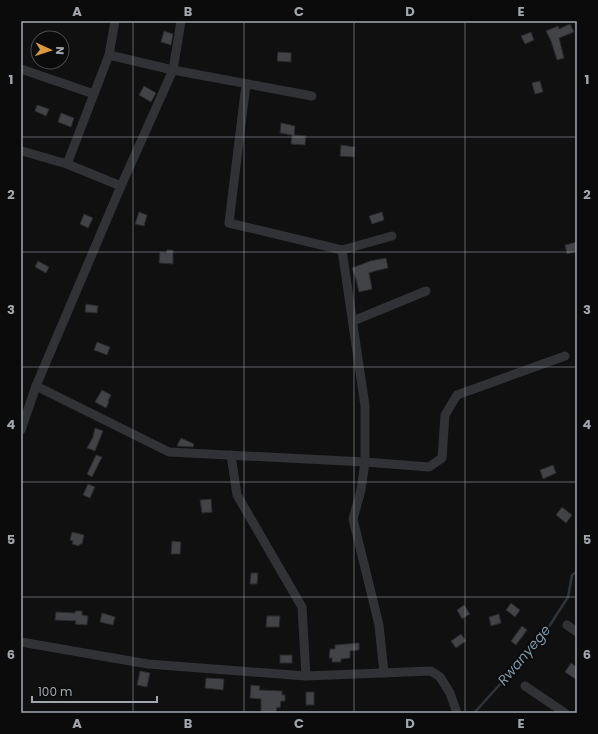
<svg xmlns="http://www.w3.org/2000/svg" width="598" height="734" font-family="Poppins,sans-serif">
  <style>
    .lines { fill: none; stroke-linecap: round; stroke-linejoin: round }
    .stream { stroke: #2d353a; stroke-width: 2.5 }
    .building { fill: #414346; stroke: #2a2a2d }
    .street { stroke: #313235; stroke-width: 9 }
    .grid { fill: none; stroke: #a2a8b0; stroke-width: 1; stroke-opacity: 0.55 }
    .labels { text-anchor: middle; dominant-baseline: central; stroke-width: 4; stroke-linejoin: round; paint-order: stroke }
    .water-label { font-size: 14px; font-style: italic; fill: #7c97a8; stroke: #0b0b0c }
    .neatline { fill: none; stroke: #a2a8b0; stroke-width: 1.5 }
    .grid-label { font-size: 13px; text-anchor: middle; font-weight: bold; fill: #a2a8b0 }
  </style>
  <rect width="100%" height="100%" fill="#101011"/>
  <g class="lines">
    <path class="stream" d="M 474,713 L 541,639 L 568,597 L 572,575 L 577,572"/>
  </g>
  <g class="building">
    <path d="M 570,24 L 574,32 L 559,38 L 564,58 L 557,60 L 551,41 L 546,31 L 558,26 L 559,29 Z"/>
    <path d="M 164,31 L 173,34 L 171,45 L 161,42 Z"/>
    <path d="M 531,32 L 534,40 L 525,44 L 521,36 Z"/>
    <path d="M 278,52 L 291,53 L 291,62 L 277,61 Z"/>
    <path d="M 540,81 L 543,92 L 535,94 L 532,83 Z"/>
    <path d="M 144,86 L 156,93 L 151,102 L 139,95 Z"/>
    <path d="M 37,105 L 49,109 L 46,116 L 35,111 Z"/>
    <path d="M 61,113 L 74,118 L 71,127 L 58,122 Z"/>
    <path d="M 281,123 L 295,126 L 294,135 L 306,136 L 305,145 L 291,144 L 292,135 L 280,133 Z"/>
    <path d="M 341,145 L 355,147 L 354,157 L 340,156 Z"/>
    <path d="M 139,212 L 147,215 L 144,226 L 135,224 Z"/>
    <path d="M 382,212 L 384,220 L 372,224 L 369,216 Z"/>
    <path d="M 84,214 L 93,218 L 88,228 L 80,224 Z"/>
    <path d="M 577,242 L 577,251 L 567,254 L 565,245 Z"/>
    <path d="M 167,250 L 173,250 L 173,264 L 159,263 L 160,252 L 166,253 Z"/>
    <path d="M 386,258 L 388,268 L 375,271 L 369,273 L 372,289 L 359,292 L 356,279 L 352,268 L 370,261 Z"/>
    <path d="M 38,261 L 49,267 L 46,273 L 35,267 Z"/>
    <path d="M 86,304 L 98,306 L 97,313 L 85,312 Z"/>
    <path d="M 97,342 L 110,347 L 107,355 L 94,350 Z"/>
    <path d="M 102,390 L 111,395 L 108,401 L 109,402 L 106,408 L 95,402 Z"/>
    <path d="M 95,428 L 103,431 L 95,451 L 87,448 L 93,437 Z"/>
    <path d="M 181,438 L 194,444 L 193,447 L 177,446 Z"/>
    <path d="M 96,455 L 102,457 L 92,477 L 87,474 Z"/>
    <path d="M 553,465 L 556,473 L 543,479 L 540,470 Z"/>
    <path d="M 88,484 L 95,487 L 90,498 L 83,495 Z"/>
    <path d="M 211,499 L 212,512 L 202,513 L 200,500 Z"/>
    <path d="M 562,507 L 572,515 L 566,523 L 556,515 Z"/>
    <path d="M 72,532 L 84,535 L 82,544 L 80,544 L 79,546 L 72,544 L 73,541 L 70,540 Z"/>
    <path d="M 172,541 L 181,542 L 180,554 L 171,554 Z"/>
    <path d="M 251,573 L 258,573 L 257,584 L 250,584 Z"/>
    <path d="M 511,603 L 520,610 L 515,617 L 506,610 Z"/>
    <path d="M 464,605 L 470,614 L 462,619 L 457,610 Z"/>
    <path d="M 75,611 L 82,611 L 82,615 L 88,616 L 87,625 L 75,624 L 76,621 L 55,620 L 56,612 L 75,613 Z"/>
    <path d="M 102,613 L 115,617 L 113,625 L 100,622 Z"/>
    <path d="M 499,614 L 501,623 L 491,626 L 489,617 Z"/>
    <path d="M 267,616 L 280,616 L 279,627 L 266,627 Z"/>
    <path d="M 522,626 L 527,630 L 516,645 L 511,641 Z"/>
    <path d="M 461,634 L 466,641 L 456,648 L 451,641 Z"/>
    <path d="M 359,643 L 359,650 L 350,651 L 350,658 L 341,659 L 341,662 L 332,662 L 332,658 L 329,658 L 330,649 L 335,649 L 335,645 Z"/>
    <rect x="280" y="655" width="12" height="8"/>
    <path d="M 571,663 L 577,667 L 577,680 L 565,672 Z"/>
    <path d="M 140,671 L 150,673 L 147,687 L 137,685 Z"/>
    <path d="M 206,678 L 224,679 L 223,690 L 205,688 Z"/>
    <path d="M 251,685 L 260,686 L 259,690 L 282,691 L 282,695 L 285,695 L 285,701 L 281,701 L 280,708 L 277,707 L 276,713 L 261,712 L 261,699 L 250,698 Z"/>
    <rect x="306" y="692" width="8" height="13"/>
  </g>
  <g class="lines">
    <g class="street">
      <path d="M 109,55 L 173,70 L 312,96"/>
      <path d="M 21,69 L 94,94"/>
      <path d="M 246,84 L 229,223 L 342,250 L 392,236"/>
      <path d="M 22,151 L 67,164 L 121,186"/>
      <path d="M 67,164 L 109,55 L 115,21"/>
      <path d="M 342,250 L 365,406 L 365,462 L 361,490 L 353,519 L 379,625 L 384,673"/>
      <path d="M 353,321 L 426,291"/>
      <path d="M 36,386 L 169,452 L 365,462 L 429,467 L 442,458 L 445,415 L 457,395 L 565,356"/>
      <path d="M 21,430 L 36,386 L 121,186 L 173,70 L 181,21"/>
      <path d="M 231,455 L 237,495 L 302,607 L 306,676"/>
      <path d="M 567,625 L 577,632"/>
      <path d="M 21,642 L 148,664 L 306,676 L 431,671 L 440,677 L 450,693 L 457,713"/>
      <path d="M 525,686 L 565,713"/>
    </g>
  </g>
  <path class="grid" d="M 133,21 L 133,713M 244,21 L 244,713M 354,21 L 354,713M 465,21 L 465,713M 21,137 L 577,137M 21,252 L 577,252M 21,367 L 577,367M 21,482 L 577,482M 21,597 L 577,597"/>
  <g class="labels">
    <g class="water-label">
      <text transform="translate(524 655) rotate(-50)">Rwanyege</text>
    </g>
  </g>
  <rect width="598" height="734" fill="none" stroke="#0b0b0c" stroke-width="44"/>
  <g transform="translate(50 50) rotate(93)"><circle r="19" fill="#0b0b0c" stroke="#474a4e"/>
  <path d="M0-3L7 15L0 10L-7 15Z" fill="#dd9a3c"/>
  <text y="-6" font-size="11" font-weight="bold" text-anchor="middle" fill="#a2a8b0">N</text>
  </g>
  <path d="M32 696v6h125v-6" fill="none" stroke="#a2a8b0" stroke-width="2"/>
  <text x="38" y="696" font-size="12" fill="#a2a8b0" stroke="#0b0b0c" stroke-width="3" paint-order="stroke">100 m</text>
  <rect x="22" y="22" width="554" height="690" class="neatline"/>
  <g class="grid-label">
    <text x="77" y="16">A</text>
    <text x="188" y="16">B</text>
    <text x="299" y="16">C</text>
    <text x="410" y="16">D</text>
    <text x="521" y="16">E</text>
    <text x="11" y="84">1</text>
    <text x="587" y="84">1</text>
    <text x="11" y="199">2</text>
    <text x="587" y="199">2</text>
    <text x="11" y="314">3</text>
    <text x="587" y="314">3</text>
    <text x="11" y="429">4</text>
    <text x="587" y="429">4</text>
    <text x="11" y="544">5</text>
    <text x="587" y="544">5</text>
    <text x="11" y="659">6</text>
    <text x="587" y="659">6</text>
    <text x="77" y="728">A</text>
    <text x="188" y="728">B</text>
    <text x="299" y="728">C</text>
    <text x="410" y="728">D</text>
    <text x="521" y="728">E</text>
  </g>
</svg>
